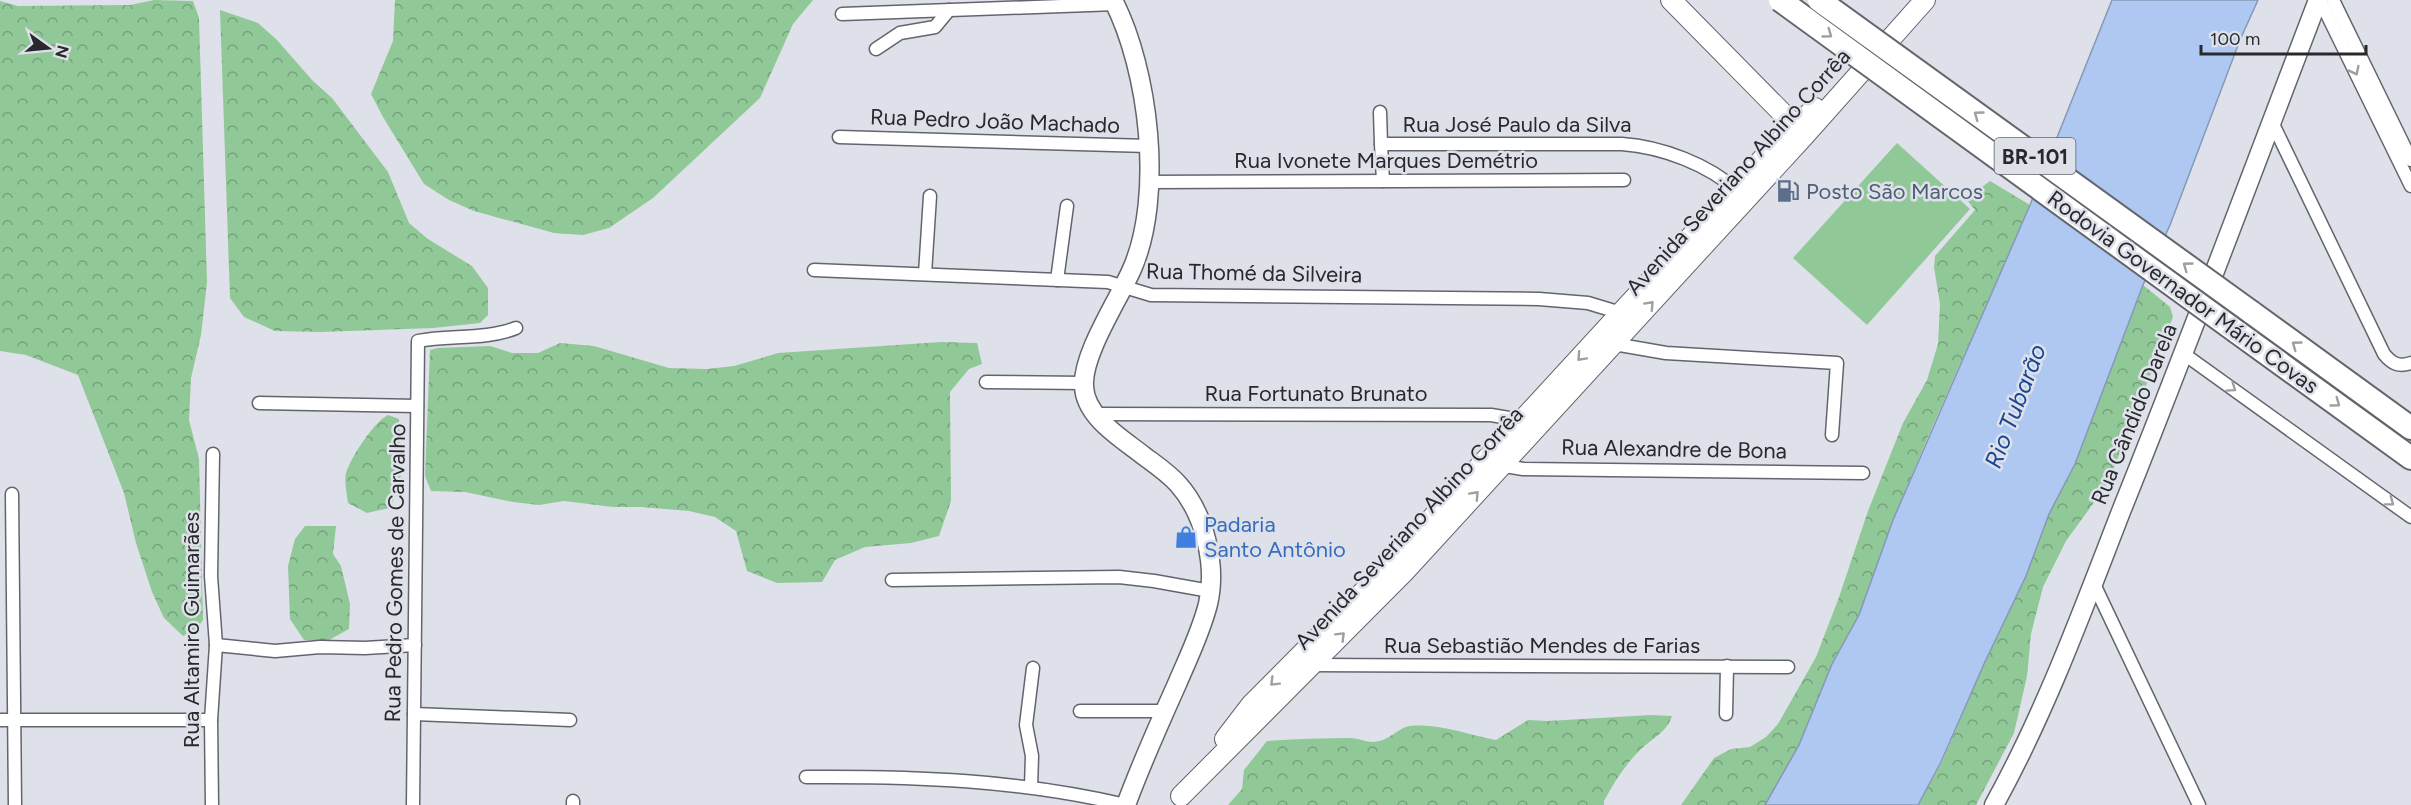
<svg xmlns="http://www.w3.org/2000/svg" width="2411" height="805" font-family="Figtree,sans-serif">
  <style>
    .forest { fill: url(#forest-crowns) }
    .garden { fill: #91c897 }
    .water { fill: #aec8f2; stroke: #8698b7; stroke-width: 1.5 }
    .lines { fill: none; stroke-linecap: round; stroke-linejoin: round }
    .street-casing { stroke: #63656c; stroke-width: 15 }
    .secondary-casing { stroke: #63656c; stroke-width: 21 }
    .primary-casing { stroke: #63656c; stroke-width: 22 }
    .highway-casing { stroke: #63656c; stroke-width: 26 }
    .street { stroke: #fff; stroke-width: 12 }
    .secondary { stroke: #fff; stroke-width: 18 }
    .primary { stroke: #fff; stroke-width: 20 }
    .highway { stroke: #fff; stroke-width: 22 }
    .highway-bridge-casing { stroke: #63656c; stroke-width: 26; stroke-linecap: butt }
    .highway-bridge { stroke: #fff; stroke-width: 22 }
    .oneway { stroke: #9e9fa0 }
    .labels { text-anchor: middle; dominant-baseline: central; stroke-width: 5; stroke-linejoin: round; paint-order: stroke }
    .shield { fill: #dee1e9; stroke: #5f6065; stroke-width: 1.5 }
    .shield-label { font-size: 21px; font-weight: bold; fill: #28292c }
    .street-label { font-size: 22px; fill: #28292c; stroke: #dee1e9 }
    .service-label { font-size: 22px; fill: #4e5e75; stroke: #dee1e9; text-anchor: start }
    .shop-label { font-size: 22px; fill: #366cbe; stroke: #dee1e9; text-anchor: start }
    .water-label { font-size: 24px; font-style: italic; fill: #174695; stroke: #dee1e9 }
  </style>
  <defs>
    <pattern id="forest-crowns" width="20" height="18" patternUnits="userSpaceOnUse" patternTransform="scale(1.5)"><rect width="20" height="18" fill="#91c897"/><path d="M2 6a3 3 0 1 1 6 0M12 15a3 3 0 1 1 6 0" fill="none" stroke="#76a27b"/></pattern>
  </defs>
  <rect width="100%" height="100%" fill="#dee1e9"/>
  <g class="forest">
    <path d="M 154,0 L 193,1 L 199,18 L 207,282 L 201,335 L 191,378 L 189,420 L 199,459 L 203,620 L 195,631 L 183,636 L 164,618 L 152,592 L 136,543 L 124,493 L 78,375 L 26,355 L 0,351 L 0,1 L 18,6 L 130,5 Z"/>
    <path d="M 395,0 L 813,0 L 793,24 L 760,98 L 653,198 L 609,228 L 583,235 L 554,233 L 474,211 L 449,200 L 424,184 L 383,117 L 371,94 L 393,41 Z"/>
    <path d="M 220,10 L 258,23 L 277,40 L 312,80 L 332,98 L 388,172 L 409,223 L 428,239 L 472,266 L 488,288 L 488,315 L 480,323 L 433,328 L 321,332 L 275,331 L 244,317 L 230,298 Z"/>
    <path d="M 1990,181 L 2030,205 L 1927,439 L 1893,520 L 1859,615 L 1832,664 L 1799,745 L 1765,805 L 1681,805 L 1714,758 L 1731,749 L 1750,747 L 1766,737 L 1778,724 L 1816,657 L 1838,600 L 1868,511 L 1903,423 L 1927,380 L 1938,344 L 1940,304 L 1934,267 L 1935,256 L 1975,210 L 1966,199 Z"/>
    <path d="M 2143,285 L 2170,307 L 2173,317 L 2108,483 L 2066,541 L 2043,587 L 2031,634 L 2027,676 L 2014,733 L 1976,805 L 1918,805 L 1942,762 L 1984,664 L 2026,576 L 2049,514 L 2075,464 Z"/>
    <path d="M 941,342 L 977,343 L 982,364 L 969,369 L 950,392 L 951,501 L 939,536 L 911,543 L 865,547 L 835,560 L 822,582 L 777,583 L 747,571 L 736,531 L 715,517 L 689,511 L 641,507 L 613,507 L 564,501 L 539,505 L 513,502 L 465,492 L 431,491 L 425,476 L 430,350 L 438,348 L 490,346 L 512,353 L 538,353 L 560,343 L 594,346 L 669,368 L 707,369 L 734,366 L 778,353 Z"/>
    <path d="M 388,415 L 399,419 L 401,487 L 389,508 L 367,513 L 348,503 C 347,494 344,482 346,473 C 351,457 374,422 388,415 Z"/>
    <path d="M 305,526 L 336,526 L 333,554 L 341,566 L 350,604 L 349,629 L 329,640 L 304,640 L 290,619 L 288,566 L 295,539 Z"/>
    <path d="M 1650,715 L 1672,716 C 1667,733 1649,740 1637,753 C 1623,768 1613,784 1604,801 L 1604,805 L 1228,805 L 1242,789 L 1244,770 L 1267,741 C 1295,739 1322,738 1350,738 C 1358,738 1366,742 1373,742 C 1388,742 1399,727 1410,726 C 1441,723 1467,735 1496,740 L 1528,720 L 1548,721 Z"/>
  </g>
  <path class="garden" d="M 1897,143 L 1970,209 L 1867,325 L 1793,258 Z"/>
  <path class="water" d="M 2112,0 L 2258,0 L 2240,40 L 2170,225 L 2143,285 L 2075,464 L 2049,514 L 2026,576 L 1984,664 L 1941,762 L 1918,805 L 1765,805 L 1799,745 L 1832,664 L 1859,615 L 1893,520 L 2030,205 Z"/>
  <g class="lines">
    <g class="street-casing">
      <g id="street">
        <path d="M 2320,0 L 2411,186"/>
        <path d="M 2333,0 L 2411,160"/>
        <path d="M 842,14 L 1116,4"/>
        <path d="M 876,49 L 900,33 L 935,27 L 949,10"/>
        <path d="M 1380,112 L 1381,144"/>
        <path d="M 2272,122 L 2384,354 C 2392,364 2399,367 2411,363"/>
        <path d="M 839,137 L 1148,146"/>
        <path d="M 1383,181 L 1381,144 L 1622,144 C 1662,147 1708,164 1739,192"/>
        <path d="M 1148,182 L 1624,180"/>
        <path d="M 814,270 L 1108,282 L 1151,295 L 1539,299 L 1588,303 L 1621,313"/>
        <path d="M 925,274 L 930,196"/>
        <path d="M 1057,280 L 1067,206"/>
        <path d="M 1614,344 L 1666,353 L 1837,363 L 1832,435"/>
        <path d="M 2184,354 L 2411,517"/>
        <path d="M 986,382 L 1084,383"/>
        <path d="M 259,403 L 417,406"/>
        <path d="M 1095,414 L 1491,415 L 1509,418 L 1523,428"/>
        <path d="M 1499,465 L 1523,469 L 1863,473"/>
        <path d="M 12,494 L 15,805"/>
        <path d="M 892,580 L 1119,577 L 1154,581 L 1210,591"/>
        <path d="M 2093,582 L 2199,805"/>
        <path d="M 216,645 L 275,651 L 320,647 L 365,648 L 415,645"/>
        <path d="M 1310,665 L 1788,667"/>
        <path d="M 1080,711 L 1165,711"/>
        <path d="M 414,714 L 570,720"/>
        <path d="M 1726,714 L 1727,666"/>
        <path d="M 0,720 L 211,720"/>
        <path d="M 806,777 C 914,776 1020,780 1126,805"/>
        <path d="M 1031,787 L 1032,756 L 1026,725 L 1033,668"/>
        <path d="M 212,805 L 211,720 L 216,645 L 211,576 L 213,454"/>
        <path d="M 413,805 L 418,341 C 450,335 486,340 516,328"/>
        <path d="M 573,805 L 573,801"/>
      </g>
    </g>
    <g class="secondary-casing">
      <g id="secondary">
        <path d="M 1113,0 C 1149,70 1164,196 1132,269 C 1119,299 1082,354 1084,386 C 1085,417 1121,438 1144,456 C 1156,465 1168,473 1178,484 C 1205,514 1217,566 1208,604 C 1201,632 1188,658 1177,684 C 1159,724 1141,764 1126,805"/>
        <path d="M 1994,805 C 2046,711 2083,609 2122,509 C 2190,340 2253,170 2318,0"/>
      </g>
    </g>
    <g class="primary-casing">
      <g id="primary">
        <path d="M 1671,0 L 1804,135"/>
        <path d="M 1225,739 L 1251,705 L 1376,579 L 1768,153 L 1815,108"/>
        <path d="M 1181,796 L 1404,572 L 1804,136 L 1925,0"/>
      </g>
    </g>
    <g class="highway-casing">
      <g id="highway">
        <path d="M 2251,312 L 2411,428"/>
        <path d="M 2237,332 L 2411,458"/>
      </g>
    </g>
    <use href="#street" class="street"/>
    <use href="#secondary" class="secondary"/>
    <use href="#primary" class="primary"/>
    <use href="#highway" class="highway"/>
    <g class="highway-bridge-casing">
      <g id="highway-bridge">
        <path d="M 1780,0 L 2237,332"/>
        <path d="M 1819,0 L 2251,312"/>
      </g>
    </g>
    <use href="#highway-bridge" class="highway-bridge"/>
  </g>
  <defs><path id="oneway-chevron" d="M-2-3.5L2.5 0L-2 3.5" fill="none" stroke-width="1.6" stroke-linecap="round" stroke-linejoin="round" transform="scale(1.5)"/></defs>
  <g class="oneway">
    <use href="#oneway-chevron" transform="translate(1828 34) rotate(36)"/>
    <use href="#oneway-chevron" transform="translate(2355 71) rotate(64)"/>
    <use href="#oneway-chevron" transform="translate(1978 115) rotate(-144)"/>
    <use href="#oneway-chevron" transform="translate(2187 266) rotate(-144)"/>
    <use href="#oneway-chevron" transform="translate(1650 305) rotate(-47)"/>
    <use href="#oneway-chevron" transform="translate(2296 345) rotate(-144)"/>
    <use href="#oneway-chevron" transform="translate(1581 357) rotate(133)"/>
    <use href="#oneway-chevron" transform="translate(2232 388) rotate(35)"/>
    <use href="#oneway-chevron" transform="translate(2336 403) rotate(36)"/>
    <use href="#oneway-chevron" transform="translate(1475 495) rotate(-47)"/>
    <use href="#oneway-chevron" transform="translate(2390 502) rotate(37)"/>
    <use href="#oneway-chevron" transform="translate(1341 636) rotate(-45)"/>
    <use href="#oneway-chevron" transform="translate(1274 682) rotate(135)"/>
  </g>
  <defs>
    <g id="fuel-bare" transform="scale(1.8)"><path d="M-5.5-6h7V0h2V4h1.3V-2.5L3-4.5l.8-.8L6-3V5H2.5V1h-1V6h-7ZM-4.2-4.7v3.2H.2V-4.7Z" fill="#5c6f8a" stroke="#dee1e9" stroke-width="2.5" paint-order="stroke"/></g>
    <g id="shop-bare" transform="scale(1.8)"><path d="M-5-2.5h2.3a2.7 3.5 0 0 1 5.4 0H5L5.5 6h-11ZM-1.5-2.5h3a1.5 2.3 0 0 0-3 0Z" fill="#3f7fe0" stroke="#dee1e9" stroke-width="2.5" paint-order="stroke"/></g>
  </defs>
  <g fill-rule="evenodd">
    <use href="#fuel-bare" x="1788" y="191"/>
    <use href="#shop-bare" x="1186" y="537"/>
  </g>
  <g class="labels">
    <rect class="shield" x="1994.5" y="138" width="81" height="36" rx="4.5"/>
    <g class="shield-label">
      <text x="2035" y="156">BR-101</text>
    </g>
    <g class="street-label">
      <text transform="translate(995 121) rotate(2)">Rua Pedro João Machado</text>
      <text x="1517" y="124">Rua José Paulo da Silva</text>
      <text x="1386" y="160">Rua Ivonete Marques Demétrio</text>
      <text transform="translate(1738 172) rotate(-48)">Avenida Severiano Albino Corrêa</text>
      <text transform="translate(1254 273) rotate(1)">Rua Thomé da Silveira</text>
      <text transform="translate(2183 292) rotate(36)">Rodovia Governador Mário Covas</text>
      <text x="1316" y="393">Rua Fortunato Brunato</text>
      <text transform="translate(2134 414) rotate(-68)">Rua Cândido Darela</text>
      <text transform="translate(1674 449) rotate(1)">Rua Alexandre de Bona</text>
      <text transform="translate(1409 528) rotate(-47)">Avenida Severiano Albino Corrêa</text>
      <text transform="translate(395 573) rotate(-89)">Rua Pedro Gomes de Carvalho</text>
      <text transform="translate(191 630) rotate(-90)">Rua Altamiro Guimarães</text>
      <text x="1542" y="645">Rua Sebastião Mendes de Farias</text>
    </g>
    <g class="service-label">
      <text x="1806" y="191">Posto São Marcos</text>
    </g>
    <g class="shop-label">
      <text x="1204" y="524">Padaria<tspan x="1204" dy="25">Santo Antônio</tspan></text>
    </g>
    <g class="water-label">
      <text transform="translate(2015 406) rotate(-69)">Rio Tubarão</text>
    </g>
  </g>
  <g transform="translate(48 48) rotate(105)" stroke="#dee1e9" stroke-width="4.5" paint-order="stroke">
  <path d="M0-4.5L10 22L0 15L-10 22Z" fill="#28292c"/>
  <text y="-9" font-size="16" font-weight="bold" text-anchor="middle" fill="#28292c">N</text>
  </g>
  <path d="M2201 45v9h165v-9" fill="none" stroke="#28292c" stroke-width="3"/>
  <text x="2210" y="45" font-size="18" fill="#28292c" stroke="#dee1e9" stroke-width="4.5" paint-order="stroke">100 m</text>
</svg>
